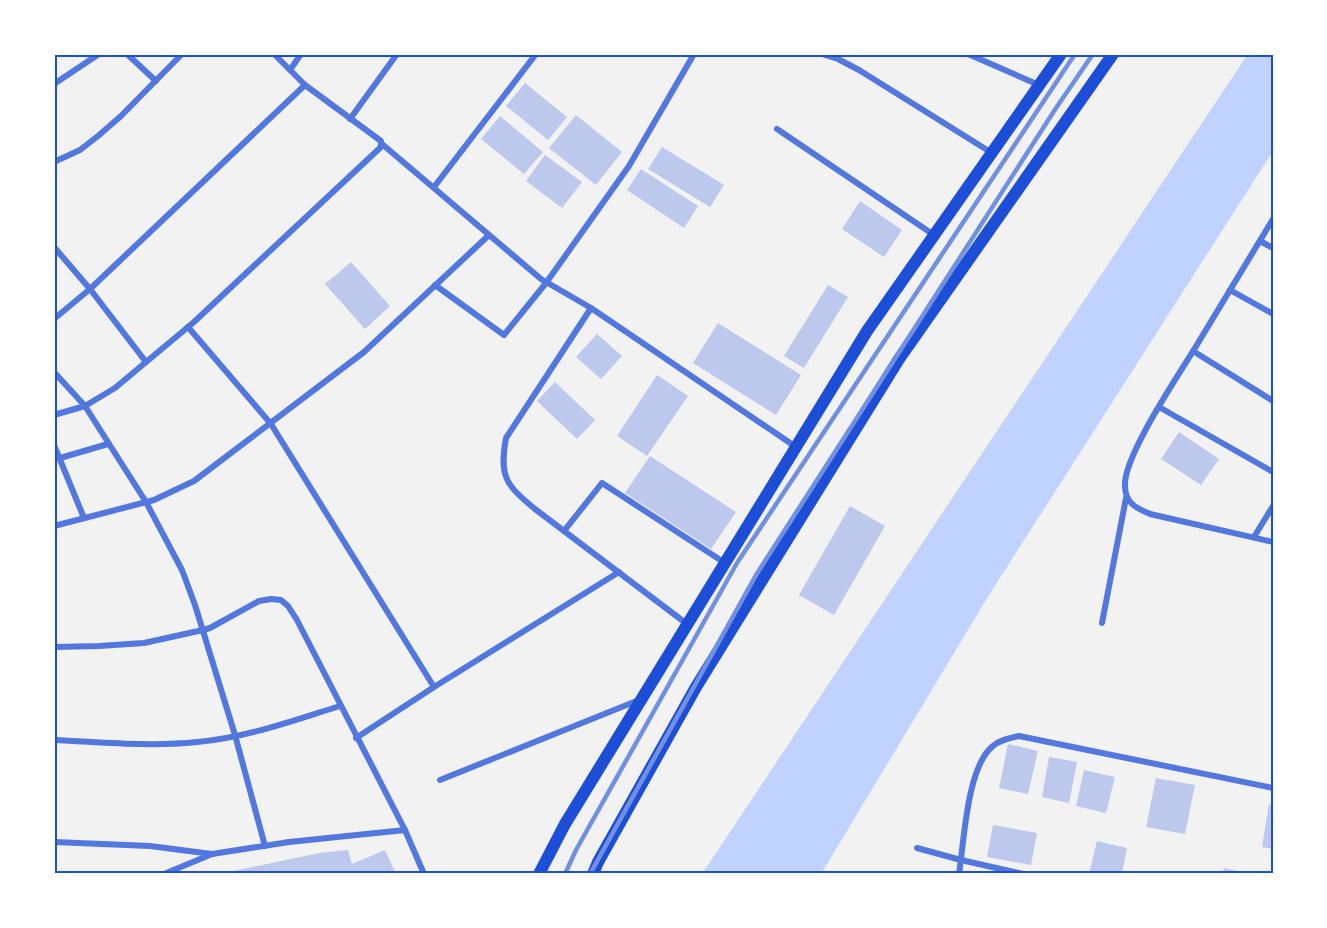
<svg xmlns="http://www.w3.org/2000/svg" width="1327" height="928" font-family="'Titillium Web',sans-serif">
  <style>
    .water { fill: #bfd3fe }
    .building { fill: #bdc9ec }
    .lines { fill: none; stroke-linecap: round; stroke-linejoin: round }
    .minor { stroke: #5277de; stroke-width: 6 }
    .secondary { stroke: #1d4ed8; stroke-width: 12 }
    .rail { stroke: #7290e2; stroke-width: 4.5 }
    .neatline { fill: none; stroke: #1d4ed8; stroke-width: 2 }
  </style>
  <rect width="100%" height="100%" fill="#f2f2f2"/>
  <path class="water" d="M 1248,54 L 1273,54 L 1273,151 L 989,595 L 821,874 L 702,874 Z"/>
  <g class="building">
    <path d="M 525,83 L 567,117 L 548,140 L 506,106 Z"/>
    <path d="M 576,115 L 622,152 L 596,185 L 549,148 Z"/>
    <path d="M 500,116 L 543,152 L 524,174 L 481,139 Z"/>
    <path d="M 662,147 L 724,185 L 710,207 L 648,169 Z"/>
    <path d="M 545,155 L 582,182 L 562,208 L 526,181 Z"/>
    <path d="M 641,169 L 698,206 L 684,228 L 627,190 Z"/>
    <path d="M 860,201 L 902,230 L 884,257 L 842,229 Z"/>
    <path d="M 351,262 L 390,306 L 365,329 L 325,284 Z"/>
    <path d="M 828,285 L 848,297 L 804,368 L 784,356 Z"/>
    <path d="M 718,323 L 801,375 L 776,415 L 693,363 Z"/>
    <path d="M 597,334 L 622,356 L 601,379 L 576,357 Z"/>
    <path d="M 657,375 L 688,396 L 647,456 L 617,436 Z"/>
    <path d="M 555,382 L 595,420 L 577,439 L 537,401 Z"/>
    <path d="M 1179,432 L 1219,459 L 1201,485 L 1161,459 Z"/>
    <path d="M 650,456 L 736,512 L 711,549 L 625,493 Z"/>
    <path d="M 850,506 L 885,526 L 834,615 L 799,595 Z"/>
    <path d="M 1008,744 L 1038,751 L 1028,794 L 999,788 Z"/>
    <path d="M 1049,757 L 1077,762 L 1069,803 L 1042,797 Z"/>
    <path d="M 1084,770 L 1115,777 L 1106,813 L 1076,806 Z"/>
    <path d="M 1156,778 L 1195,785 L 1185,834 L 1146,827 Z"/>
    <path d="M 1269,804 L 1273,805 L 1273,849 L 1262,847 Z"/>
    <path d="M 993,825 L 1037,833 L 1031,865 L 987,857 Z"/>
    <path d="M 1097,841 L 1127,848 L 1122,874 L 1089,874 Z"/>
    <path d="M 348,850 L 352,864 L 385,850 L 396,874 L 220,874 L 319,853 Z"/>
    <path d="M 1224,868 L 1247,873 L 1247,874 L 1223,874 Z"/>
  </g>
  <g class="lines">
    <g class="minor">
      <path d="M 127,54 L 156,81"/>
      <path d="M 822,54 L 838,59 L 859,70 L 992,153"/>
      <path d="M 968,54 L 1039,85"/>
      <path d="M 290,70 L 301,54"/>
      <path d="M 54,84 L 99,54"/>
      <path d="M 350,119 L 397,54"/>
      <path d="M 777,129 L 934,235"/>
      <path d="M 382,144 L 541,279 L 591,308 L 796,447"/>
      <path d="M 54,162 L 80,150 L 98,136 L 121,116 L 182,54"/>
      <path d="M 434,187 L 536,54"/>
      <path d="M 1273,219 C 1247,262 1221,305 1195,348 C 1178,376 1123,457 1125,486 C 1125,503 1136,508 1150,514 L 1273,542"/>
      <path d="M 1260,241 L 1273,248"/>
      <path d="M 54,247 L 90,289 L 146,362"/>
      <path d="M 435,285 L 504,335 L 546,283 L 629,166 L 694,54"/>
      <path d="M 1230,290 L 1273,314"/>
      <path d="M 591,308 L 506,438 C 499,477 506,485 535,509 L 687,624"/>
      <path d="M 54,319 L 90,289 L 305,85"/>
      <path d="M 188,327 L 271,424 L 434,687"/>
      <path d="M 1193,351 L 1273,401"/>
      <path d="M 54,372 L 85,406 L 146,502 L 182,570 L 195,605 L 235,735 L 265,846"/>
      <path d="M 1159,407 L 1273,472"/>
      <path d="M 54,415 L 85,406 L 115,388 L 194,322 L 381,147 L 381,141 L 305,85 L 274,54"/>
      <path d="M 54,445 L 84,518"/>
      <path d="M 60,458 L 108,444"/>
      <path d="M 54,526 L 154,500 L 194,481 L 364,352 L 488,236"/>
      <path d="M 564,531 L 602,483 L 725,563"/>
      <path d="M 1254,537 L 1273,506"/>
      <path d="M 1102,623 L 1126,498"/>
      <path d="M 54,647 L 99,646 L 144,643 L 203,630 L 210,628 L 259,601 L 271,599 L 281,600 L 288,606 L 297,620 L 405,830 L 424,874"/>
      <path d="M 356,738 L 434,687 L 619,572"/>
      <path d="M 54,740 C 102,742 149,747 197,742 C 246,738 294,720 340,706"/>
      <path d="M 440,780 L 639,700"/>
      <path d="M 54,842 L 150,846 L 212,854"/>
      <path d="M 917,848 L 961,860 L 1023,874"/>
      <path d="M 164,874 L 212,854 L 289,842 L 405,830"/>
      <path d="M 959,874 C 964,842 967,766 993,746 C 1000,740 1010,738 1019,736 L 1273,788"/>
    </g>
    <g class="secondary">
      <path d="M 539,874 L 565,824 L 867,331 L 1061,54"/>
      <path d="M 593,874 L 598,862 L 696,687 L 899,359 L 1113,54"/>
    </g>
    <g class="rail">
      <path d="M 565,874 L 576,850 L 737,563 L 1075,54"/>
      <path d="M 590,874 L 756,575 L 1056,108 L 1093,54"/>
    </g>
  </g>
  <rect width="1327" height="928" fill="none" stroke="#ffffff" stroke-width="111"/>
  <rect x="56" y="56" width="1216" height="816" class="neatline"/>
</svg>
